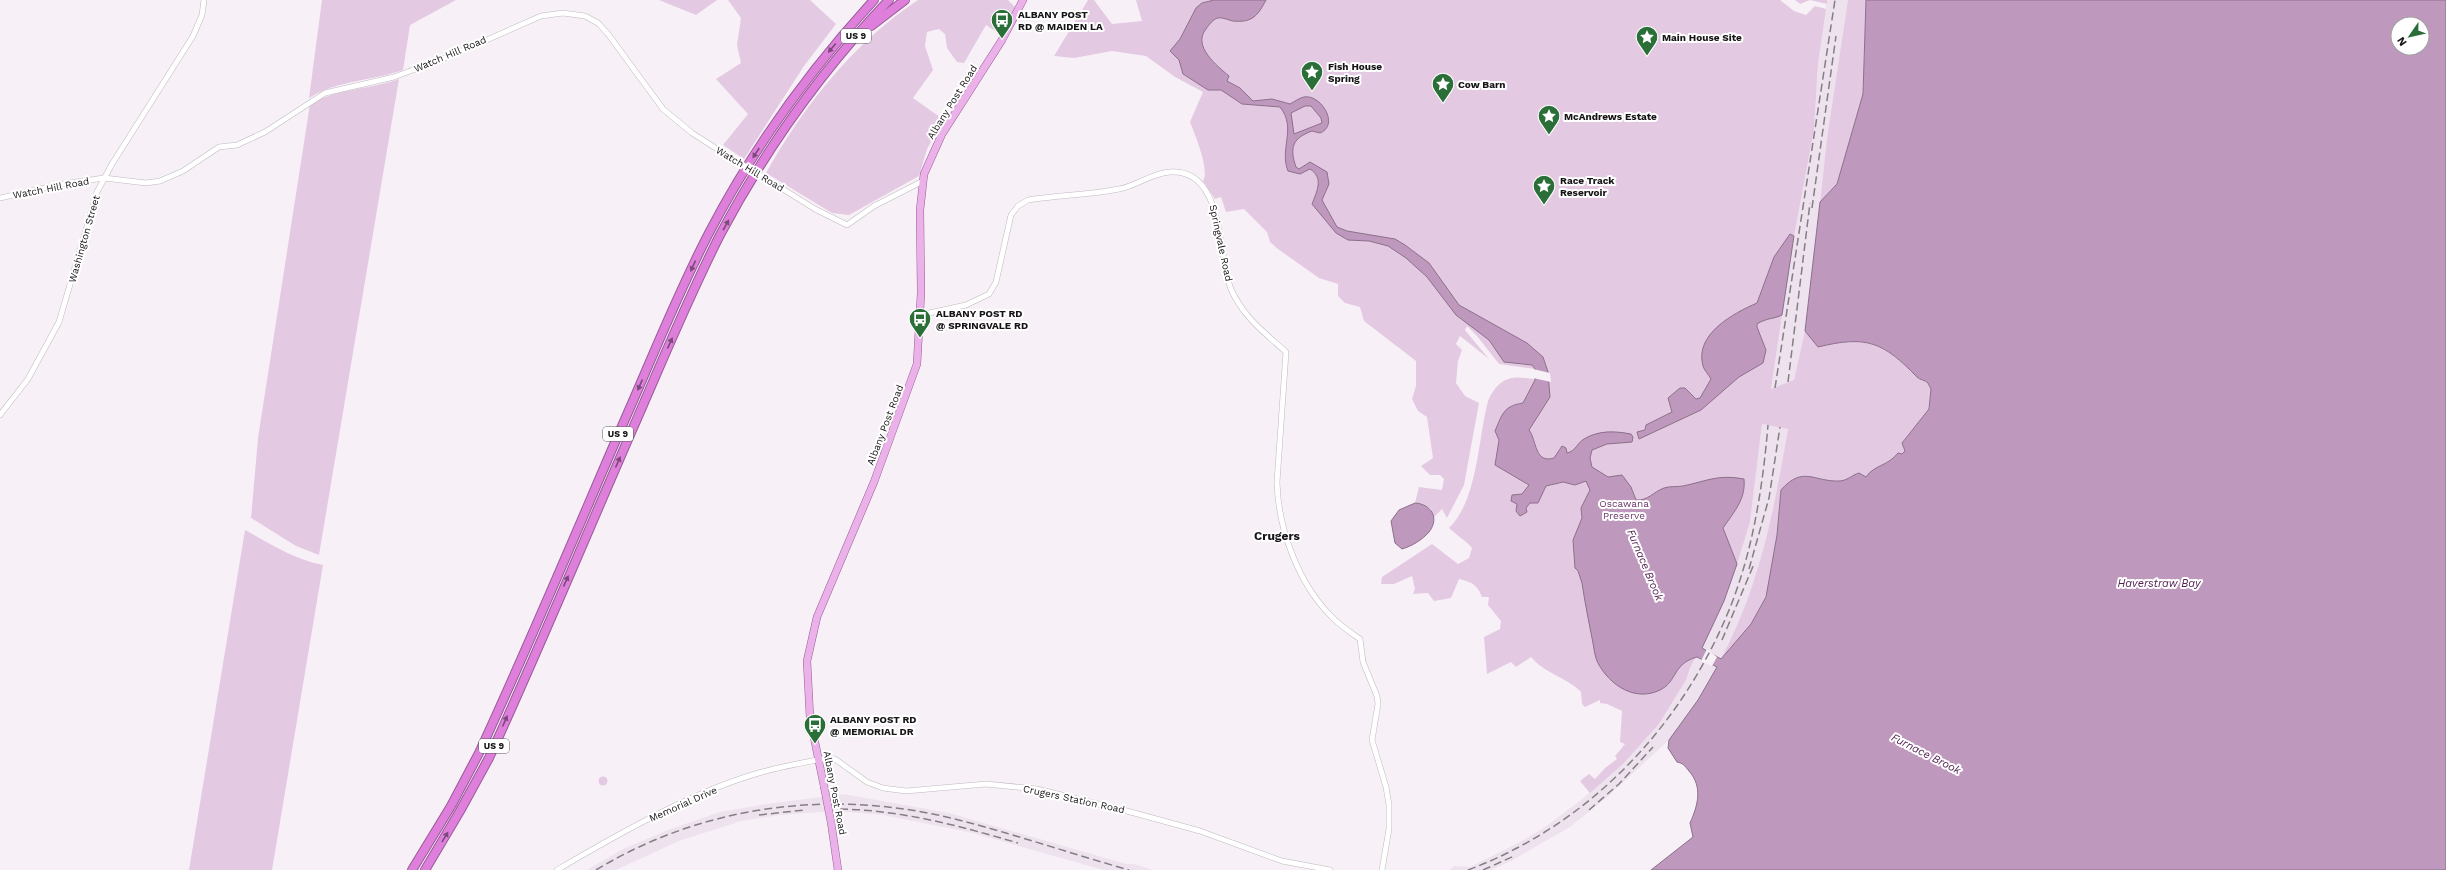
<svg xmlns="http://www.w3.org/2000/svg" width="2446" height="870" font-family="'Work Sans',sans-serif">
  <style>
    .built { fill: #ede2ed }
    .green { fill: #e4c9e2 }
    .water { fill: #bf98bd; stroke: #8c708b; fill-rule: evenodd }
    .pier { fill: #f7f1f7 }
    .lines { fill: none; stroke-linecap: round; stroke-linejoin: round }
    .minor-casing { stroke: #beb9be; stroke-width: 6 }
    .major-casing { stroke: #985a97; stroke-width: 8 }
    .highway-casing { stroke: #985a97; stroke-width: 10 }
    .minor { stroke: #fff; stroke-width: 5 }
    .major { stroke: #ebb2ea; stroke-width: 7 }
    .highway { stroke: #de7fdc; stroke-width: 8 }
    .rail { stroke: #837f83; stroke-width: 1.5; stroke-dasharray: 8 4; stroke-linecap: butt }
    .minor-bridge-casing { stroke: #beb9be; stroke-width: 6; stroke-linecap: butt }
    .major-bridge-casing { stroke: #985a97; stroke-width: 8; stroke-linecap: butt }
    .minor-bridge { stroke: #fff; stroke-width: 5 }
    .major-bridge { stroke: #ebb2ea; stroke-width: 7 }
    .oneway { fill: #7a4a79 }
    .labels { text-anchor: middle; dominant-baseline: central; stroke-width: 4; stroke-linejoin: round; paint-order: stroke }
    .shield { fill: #fff; stroke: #5c5a5c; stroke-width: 1 }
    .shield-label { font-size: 9px; font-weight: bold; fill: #161416 }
    .poi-label { font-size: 10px; font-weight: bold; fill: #161416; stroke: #fff; text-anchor: start }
    .street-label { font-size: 10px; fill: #161416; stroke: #fff }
    .park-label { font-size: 10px; fill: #693768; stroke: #fff }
    .water-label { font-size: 11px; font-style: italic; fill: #522252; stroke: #fff }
    .quarter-label { font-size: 12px; font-weight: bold; fill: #161416; stroke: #fff }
  </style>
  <rect width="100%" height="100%" fill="#f7f1f7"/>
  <g class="built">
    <path d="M 1827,0 L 1848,0 L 1827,138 L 1805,331 L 1794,380 L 1771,390 L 1794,236 L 1814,130 L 1818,64 Z"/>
    <path d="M 1762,424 L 1788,429 L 1777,494 L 1758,571 L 1734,636 L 1721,659 L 1702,648 L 1724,601 L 1750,522 Z"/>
    <path d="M 1697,657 L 1717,667 L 1698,700 L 1669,740 L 1606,798 L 1570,827 L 1511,861 L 1491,870 L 1449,870 L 1454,866 L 1470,867 L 1520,842 L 1545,827 L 1581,800 L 1623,764 L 1659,724 L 1686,680 L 1690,668 Z"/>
    <path d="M 843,794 L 949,813 L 1126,864 L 1134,864 L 1153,870 L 1104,870 L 973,833 L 883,815 L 836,811 L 779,815 L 741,821 L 679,841 L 616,870 L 587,870 L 623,849 L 668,830 L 720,812 L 767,804 Z"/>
  </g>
  <g class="green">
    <path d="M 322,0 L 456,0 L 410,25 L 403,70 C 371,81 338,80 309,98 Z"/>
    <path d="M 659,0 L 717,0 L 696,15 Z"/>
    <path d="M 728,0 L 810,0 L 836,24 L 804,66 L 744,159 L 723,145 L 748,114 L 716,79 L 741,63 L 737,45 L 741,18 Z"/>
    <path d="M 918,0 L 1008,0 L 1015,7 L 1000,34 L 986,25 L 964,63 L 957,62 L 947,48 L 945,34 L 939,29 L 927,32 L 925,46 L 933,70 L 913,98 L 944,120 L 927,149 L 919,176 L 849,215 L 832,213 L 766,173 C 803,107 854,42 918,0 Z"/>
    <path d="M 1088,0 L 1094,0 L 1112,24 L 1142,21 L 1136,0 L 1780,0 L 1794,11 L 1806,15 L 1815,6 L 1826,9 L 1818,64 L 1814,130 L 1794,236 L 1771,389 L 1794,380 L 1805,331 L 1818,347 C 1868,335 1882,342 1917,377 C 1920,380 1925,380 1928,383 L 1931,389 L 1929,409 L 1902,443 L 1905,451 L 1902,454 L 1898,453 C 1889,465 1875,466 1866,477 L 1859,473 C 1853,475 1848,480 1842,481 C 1816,486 1805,462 1781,490 L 1777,535 L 1766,597 L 1751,624 L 1721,659 C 1760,585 1774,511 1788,429 L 1762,424 L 1750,522 L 1731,583 L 1713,627 L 1690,668 L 1686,680 L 1659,724 L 1623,764 L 1590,793 L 1580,781 L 1589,774 L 1595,779 L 1605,768 L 1617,759 L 1615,756 L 1625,744 L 1620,742 L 1622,711 L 1607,704 L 1600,703 L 1600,700 L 1585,707 L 1582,704 L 1581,692 C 1566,677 1544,673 1531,657 L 1516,667 L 1511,662 L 1487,674 L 1484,637 L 1500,629 L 1501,621 L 1488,605 L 1489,597 L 1482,597 C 1477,584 1471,582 1459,579 L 1451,598 L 1434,601 L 1428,593 L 1413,594 L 1415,589 L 1412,576 L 1394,584 L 1381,584 L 1382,577 L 1432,544 L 1458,564 L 1469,558 L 1472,548 C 1470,544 1454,533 1449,528 C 1478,500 1478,438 1488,401 C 1502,370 1520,377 1549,382 L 1548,374 L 1535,369 L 1499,364 L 1477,336 L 1467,326 L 1465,330 L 1489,359 L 1460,336 L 1456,344 L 1462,350 L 1458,361 L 1456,383 L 1465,396 L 1479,403 L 1464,485 L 1447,518 L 1442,509 L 1433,518 L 1431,509 L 1422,504 L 1415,503 L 1419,487 L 1442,490 L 1444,479 L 1440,475 L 1430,475 L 1421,466 L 1433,458 L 1427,417 L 1418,411 L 1412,399 L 1416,386 L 1416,361 L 1364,321 L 1360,307 L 1345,303 L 1338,296 L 1338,284 L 1319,278 L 1278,249 L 1270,242 L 1267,232 L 1244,209 L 1226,212 L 1221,197 L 1215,199 L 1203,181 C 1210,170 1195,135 1190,122 L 1203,92 L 1175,77 L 1146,56 L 1112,51 L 1074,58 L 1054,56 Z"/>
    <path d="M 1795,0 L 1827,0 L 1827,4 L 1810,0 L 1800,4 Z"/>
    <path d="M 1848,0 L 1866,0 L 1863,94 L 1837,184 L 1820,202 L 1827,138 Z"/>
    <path d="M 399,79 L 319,555 L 296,546 L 251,518 L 258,438 L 310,104 C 338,88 369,90 399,79 Z"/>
    <path d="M 245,530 C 271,544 293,559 323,565 L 272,870 L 189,870 Z"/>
    <circle cx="603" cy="781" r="4.5"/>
  </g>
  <g class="water">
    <path d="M 1214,0 L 1266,0 C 1258,15 1253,23 1233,21 C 1228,20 1222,17 1218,18 C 1213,19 1209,25 1206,29 C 1192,46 1217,66 1229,76 L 1227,81 L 1240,88 L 1253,101 L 1272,99 L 1290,104 C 1294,102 1299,98 1304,97 C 1321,94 1340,125 1320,133 L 1312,131 C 1293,138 1289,147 1296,167 L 1299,169 L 1310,162 L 1327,172 L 1329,184 L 1322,200 L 1337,227 L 1347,231 L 1395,239 L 1405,245 L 1429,263 L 1459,305 L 1527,343 L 1543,357 L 1548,372 L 1550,397 L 1529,430 C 1537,440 1534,464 1554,458 L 1562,446 L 1566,448 L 1567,453 C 1576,451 1577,443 1584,439 C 1599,430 1615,431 1631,434 L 1633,437 L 1632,442 L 1607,444 L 1592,450 L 1590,458 L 1592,467 L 1608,477 L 1622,475 L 1631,487 L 1636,500 C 1648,501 1653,492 1664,488 C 1670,486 1677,487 1683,486 C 1707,481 1718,474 1744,479 C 1746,499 1734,512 1723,528 L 1737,564 L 1724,601 L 1702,648 L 1721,659 L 1751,624 L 1766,597 L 1777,535 L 1781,490 C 1803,465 1814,482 1839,481 C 1847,481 1852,475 1859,473 L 1866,477 C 1874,465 1888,466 1898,453 L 1902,454 L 1905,451 L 1902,443 L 1929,409 L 1931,389 L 1928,383 C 1925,380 1920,380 1917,377 C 1883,342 1867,335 1818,347 L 1805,331 L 1820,202 L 1837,184 L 1863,94 L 1866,0 L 2446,0 L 2446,870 L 1651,870 L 1693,837 L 1690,823 C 1698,805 1703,787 1689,771 C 1685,766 1683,763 1677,762 L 1668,748 L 1669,740 L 1698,700 L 1717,667 L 1697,657 C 1672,664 1678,681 1660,690 C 1636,702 1610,686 1598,663 C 1595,658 1594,649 1593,643 C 1589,623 1585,603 1582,583 L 1578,571 L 1575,568 L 1573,540 L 1582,518 L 1581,508 L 1590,490 L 1586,481 L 1575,485 L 1563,482 L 1546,486 L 1538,503 L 1530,503 L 1526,508 L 1527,512 L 1520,516 L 1516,511 L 1517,504 L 1511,501 L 1512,495 L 1522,494 L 1529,485 L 1495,465 L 1499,440 L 1495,431 C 1502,415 1503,406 1523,403 L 1535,380 L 1535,369 L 1532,365 L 1504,362 L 1489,340 L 1456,315 L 1427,277 L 1406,258 L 1388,246 L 1369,241 L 1348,240 L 1336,233 L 1312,204 C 1317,191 1324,178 1310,169 L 1300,174 L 1288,171 C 1279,149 1297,128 1280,107 L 1242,104 L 1221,90 L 1208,90 L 1183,74 L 1179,60 L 1170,51 L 1180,39 L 1196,8 L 1202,3 ZM 2398,24 L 2422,24 L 2422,48 L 2398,48 ZM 1305,106 L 1311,106 L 1321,118 L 1322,123 L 1294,134 L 1291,113 Z"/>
    <path d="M 1790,234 L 1794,236 L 1782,315 C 1774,319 1766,318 1757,324 L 1757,327 L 1766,350 L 1763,363 L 1739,377 L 1701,410 L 1639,439 L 1637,432 L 1645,430 L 1646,425 L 1672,412 L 1668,398 L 1680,388 L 1685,388 L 1696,399 L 1700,398 L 1711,379 C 1709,375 1704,370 1703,366 C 1694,334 1734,313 1757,303 L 1774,257 Z"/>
    <path d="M 1415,503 C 1431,504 1440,518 1429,532 C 1422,540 1412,546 1402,549 L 1395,543 L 1391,521 L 1399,510 Z"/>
  </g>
  <g class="pier">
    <path d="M 1533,369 L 1550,373 L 1551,382 L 1533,378 Z"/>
    <path d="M 1707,649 L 1717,657 L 1712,666 L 1701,661 Z"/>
  </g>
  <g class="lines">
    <g class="minor-casing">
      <g id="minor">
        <path d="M 765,178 L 815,209 L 847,225 L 874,206 L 923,181"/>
        <path d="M 0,198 L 62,184 L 104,178 L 146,183 L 160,181 L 183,171 L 219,147 L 237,145 L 265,132 L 325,93 L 394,77 L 448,57 L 541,16 L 563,13 L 585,16 L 598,23 L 608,34 L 663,109 L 692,133 L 736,161"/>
        <path d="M 920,315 L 966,305 L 989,294 L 996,282 L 1011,215 L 1018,206 L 1028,200 C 1058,195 1089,195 1119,189 C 1136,186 1152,173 1170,172 C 1225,168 1217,255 1231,289 C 1243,317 1265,333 1286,352 L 1277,482 C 1278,528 1298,583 1331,616 C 1339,625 1350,632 1360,639 L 1363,662 L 1377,696 L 1378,704 L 1372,740 L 1386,787 L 1389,805 L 1389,829 L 1382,870"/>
        <path d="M 0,415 L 28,379 L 59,322 L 97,192 L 112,164 L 193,36 L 202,15 L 204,0"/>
        <path d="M 557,870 C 618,834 694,791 762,772 C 784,766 806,762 828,758 L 835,759 L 867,782 L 883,788 L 906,791 L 986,784 L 1037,789 L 1127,811 L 1200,831 L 1282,861 L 1330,870"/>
      </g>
    </g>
    <g class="major-casing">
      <g id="major">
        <path d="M 824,786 L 810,718 L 807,661 L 817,617 L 874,482 L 917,364 L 921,293 L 920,210 L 924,174 L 942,134 L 1002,40 L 1023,0"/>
        <path d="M 831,822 L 838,870"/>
      </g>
    </g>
    <g class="highway-casing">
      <g id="highway">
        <path d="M 871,26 L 905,0"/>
        <path d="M 412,870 L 451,806 L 479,753 C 529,645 575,535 622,426 C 651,361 677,294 710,231 C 754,147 810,70 874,0"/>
        <path d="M 425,870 L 460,811 L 489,758 C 539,649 585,538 633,428 C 661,364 688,298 720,235 C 765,150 822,70 889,0"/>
      </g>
    </g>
    <use href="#minor" class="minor"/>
    <use href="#major" class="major"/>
    <use href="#highway" class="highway"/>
    <g class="rail">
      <path d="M 1812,208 L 1836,36"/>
      <path d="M 1788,382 L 1810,203"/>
      <path d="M 1775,388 L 1835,0"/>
      <path d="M 1749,569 L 1769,498 L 1780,427"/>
      <path d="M 1722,640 L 1754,564"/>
      <path d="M 840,809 C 901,810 960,826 1018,843"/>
      <path d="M 1589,810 L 1619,784 L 1653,747"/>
      <path d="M 759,815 L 804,810"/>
      <path d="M 596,870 C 703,805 830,789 951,818 C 1011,833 1069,853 1129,870"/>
      <path d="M 1468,870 C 1591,824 1686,723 1733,600 C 1754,544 1763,484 1768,425"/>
      <path d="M 1483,870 L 1514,856"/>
    </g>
    <g class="minor-bridge-casing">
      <path id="minor-bridge" d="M 736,161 L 765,178"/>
    </g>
    <g class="major-bridge-casing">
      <path id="major-bridge" d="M 824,786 L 831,822"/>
    </g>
    <use href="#minor-bridge" class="minor-bridge"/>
    <use href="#major-bridge" class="major-bridge"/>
  </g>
  <defs><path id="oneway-solid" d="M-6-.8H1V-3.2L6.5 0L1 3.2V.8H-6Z"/></defs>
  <g class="oneway">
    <use href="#oneway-solid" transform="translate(832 48) rotate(130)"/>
    <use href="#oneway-solid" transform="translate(756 153) rotate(123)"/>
    <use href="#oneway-solid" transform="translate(726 225) rotate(-61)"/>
    <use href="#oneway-solid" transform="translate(693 266) rotate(115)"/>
    <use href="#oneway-solid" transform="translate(670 343) rotate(-66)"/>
    <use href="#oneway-solid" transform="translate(640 385) rotate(114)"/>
    <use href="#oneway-solid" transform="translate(618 462) rotate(-66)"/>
    <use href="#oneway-solid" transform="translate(566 581) rotate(-66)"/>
    <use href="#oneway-solid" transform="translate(505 721) rotate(-66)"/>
    <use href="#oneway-solid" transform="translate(445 837) rotate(-59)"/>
  </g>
  <defs>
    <g id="bus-pin" transform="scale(1.15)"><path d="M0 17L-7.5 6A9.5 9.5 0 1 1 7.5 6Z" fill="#2a6e38" stroke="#fff"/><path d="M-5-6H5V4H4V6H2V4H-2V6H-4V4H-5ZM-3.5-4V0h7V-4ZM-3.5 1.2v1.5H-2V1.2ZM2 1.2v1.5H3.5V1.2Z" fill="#fff"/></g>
    <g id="sight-pin" transform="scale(1.15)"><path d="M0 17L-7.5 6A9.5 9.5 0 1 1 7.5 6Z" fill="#2a6e38" stroke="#fff"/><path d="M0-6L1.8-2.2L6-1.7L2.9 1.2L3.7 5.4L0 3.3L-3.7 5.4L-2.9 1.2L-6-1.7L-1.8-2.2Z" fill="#fff"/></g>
  </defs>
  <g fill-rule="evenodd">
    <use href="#bus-pin" x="1002" y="20"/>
    <use href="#sight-pin" x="1647" y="37"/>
    <use href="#sight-pin" x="1312" y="72"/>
    <use href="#sight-pin" x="1443" y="84"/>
    <use href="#sight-pin" x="1549" y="116"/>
    <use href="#sight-pin" x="1544" y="186"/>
    <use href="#bus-pin" x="920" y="319"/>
    <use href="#bus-pin" x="815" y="725"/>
  </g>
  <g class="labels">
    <g class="shield">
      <rect x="841" y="29" width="30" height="14" rx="3"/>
      <rect x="603" y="427" width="30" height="14" rx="3"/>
      <rect x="479" y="739" width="30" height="14" rx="3"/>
    </g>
    <g class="shield-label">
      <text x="856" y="36">US 9</text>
      <text x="618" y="434">US 9</text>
      <text x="494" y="746">US 9</text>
    </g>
    <g class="poi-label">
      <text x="1018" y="14">ALBANY POST<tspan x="1018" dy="12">RD @ MAIDEN LA</tspan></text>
      <text x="1662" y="37">Main House Site</text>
      <text x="1328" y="66">Fish House<tspan x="1328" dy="12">Spring</tspan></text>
      <text x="1458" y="84">Cow Barn</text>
      <text x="1564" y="116">McAndrews Estate</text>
      <text x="1560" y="180">Race Track<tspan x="1560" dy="12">Reservoir</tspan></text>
      <text x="936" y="313">ALBANY POST RD<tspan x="936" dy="12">@ SPRINGVALE RD</tspan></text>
      <text x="830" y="719">ALBANY POST RD<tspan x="830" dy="12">@ MEMORIAL DR</tspan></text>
    </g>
    <g class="street-label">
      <text transform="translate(450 54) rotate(-23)">Watch Hill Road</text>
      <text transform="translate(952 102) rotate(-58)">Albany Post Road</text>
      <text transform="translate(750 169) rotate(31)">Watch Hill Road</text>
      <text transform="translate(51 188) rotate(-11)">Watch Hill Road</text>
      <text transform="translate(84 239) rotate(-74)">Washington Street</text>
      <text transform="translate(1221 243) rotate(78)">Springvale Road</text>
      <text transform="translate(885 425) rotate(-69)">Albany Post Road</text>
      <text transform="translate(835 793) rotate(79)">Albany Post Road</text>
      <text transform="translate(1074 799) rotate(12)">Crugers Station Road</text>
      <text transform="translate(683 804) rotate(-24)">Memorial Drive</text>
    </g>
    <g class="park-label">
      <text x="1624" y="503">Oscawana<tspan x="1624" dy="12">Preserve</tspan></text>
    </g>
    <g class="water-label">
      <text transform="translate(1645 565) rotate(67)">Furnace Brook</text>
      <text x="2159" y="583">Haverstraw Bay</text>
      <text transform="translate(1926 754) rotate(27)">Furnace Brook</text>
    </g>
    <g class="quarter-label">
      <text x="1277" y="536">Crugers</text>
    </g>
  </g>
  <g transform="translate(2410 36) rotate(236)"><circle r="19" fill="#ffffff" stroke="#a2a1a2"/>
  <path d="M0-3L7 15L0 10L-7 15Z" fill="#2a6e38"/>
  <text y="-6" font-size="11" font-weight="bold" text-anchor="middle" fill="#161416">N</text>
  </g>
</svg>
